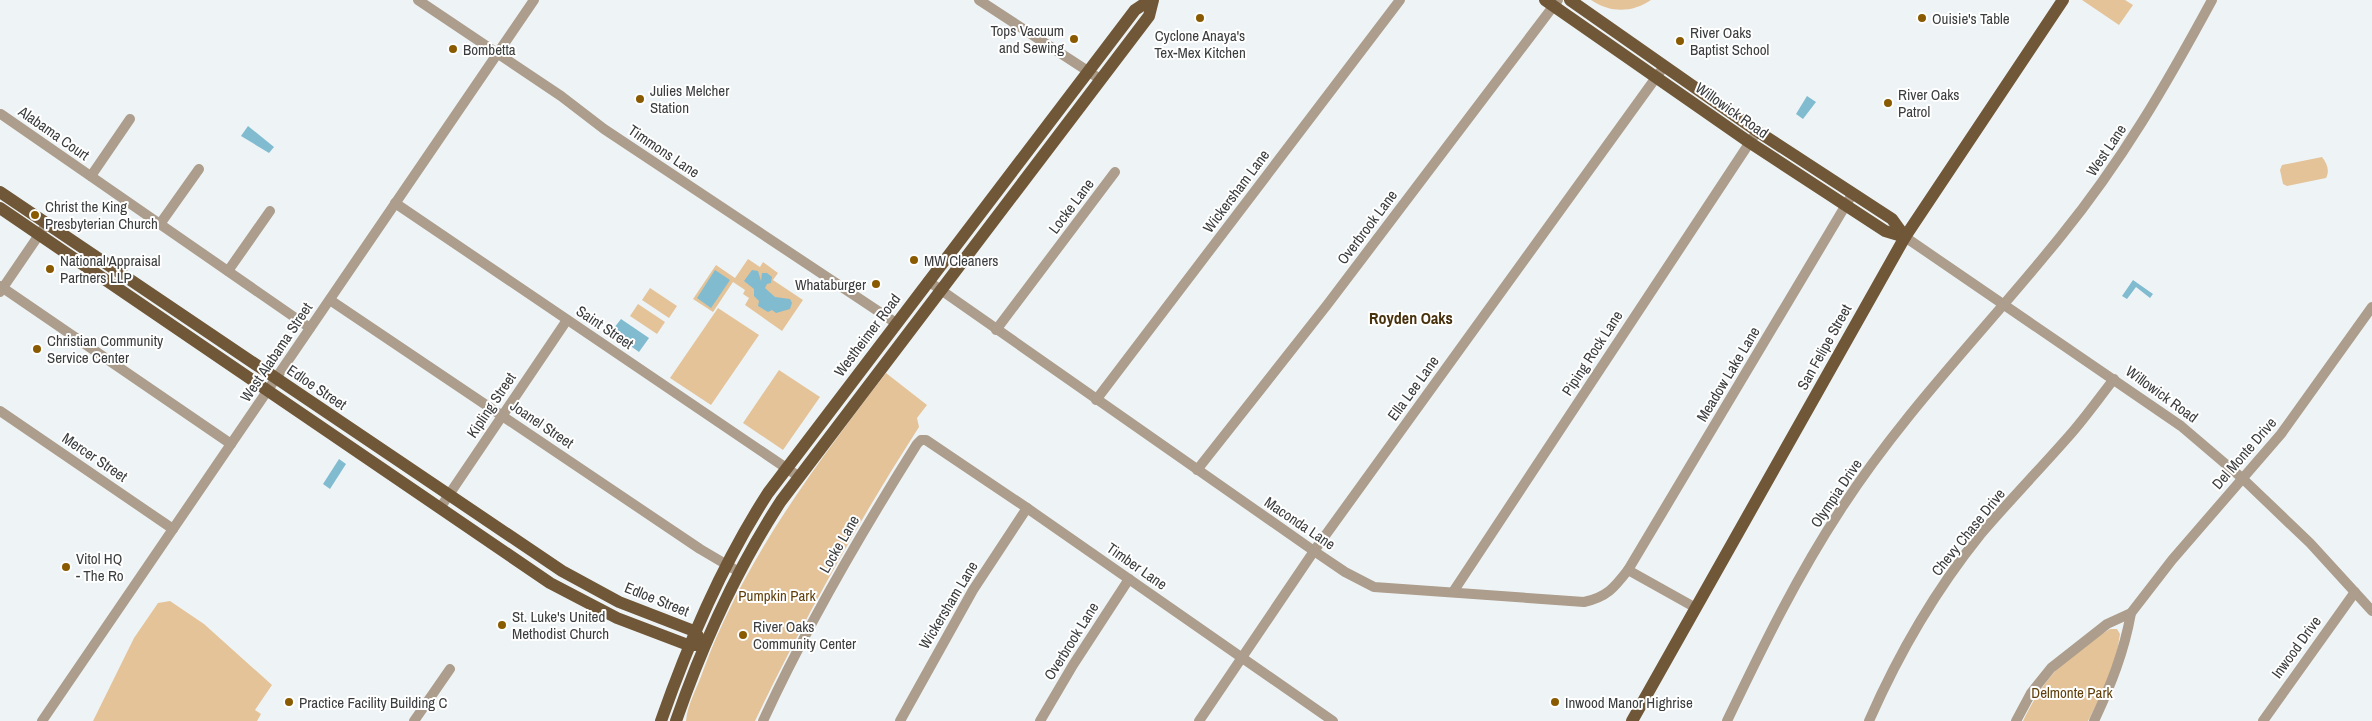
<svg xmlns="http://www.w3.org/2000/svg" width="2372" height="721" font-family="'Archivo Narrow',sans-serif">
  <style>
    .green { fill: #e4c399 }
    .water { fill: #80bbd0 }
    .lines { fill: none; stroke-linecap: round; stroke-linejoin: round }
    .minor { stroke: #ac9d8c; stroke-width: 10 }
    .major { stroke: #705737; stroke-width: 12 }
    .poi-dot { fill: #895a00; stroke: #fff; stroke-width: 2 }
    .labels { text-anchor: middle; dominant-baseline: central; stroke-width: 4; stroke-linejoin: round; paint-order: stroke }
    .poi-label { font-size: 15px; fill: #3a3c3d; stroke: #fff; text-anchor: start }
    .street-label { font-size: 15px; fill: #3a3c3d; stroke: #fff }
    .park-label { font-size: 15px; fill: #603f0b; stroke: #fff }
    .neighbourhood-label { font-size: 16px; font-weight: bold; fill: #48310d; stroke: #fff }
  </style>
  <rect width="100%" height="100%" fill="#eef4f6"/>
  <g class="green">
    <path d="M 1591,0 L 1651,0 C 1632,13 1610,13 1591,0 Z"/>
    <path d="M 2082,0 L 2125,0 L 2133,5 L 2119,25 Z"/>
    <path d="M 2322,157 C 2327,163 2330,171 2326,178 L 2287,186 L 2283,184 L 2280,170 L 2282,165 Z"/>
    <path d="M 748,259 L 760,267 L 763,262 L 778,273 L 773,280 L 803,300 L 782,331 L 745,305 L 749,298 L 743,294 L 745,290 L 733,282 L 713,312 L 693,299 L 716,265 L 735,278 Z"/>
    <path d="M 650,288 L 677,306 L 669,318 L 642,300 Z"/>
    <path d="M 638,304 L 665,322 L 657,334 L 630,316 Z"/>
    <path d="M 718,308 L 759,335 L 711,405 L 670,378 Z"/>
    <path d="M 779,370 L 820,397 L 783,450 L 743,423 Z"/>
    <path d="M 886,373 L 927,405 L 917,418 L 919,427 C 858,522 804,619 755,721 L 686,721 C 687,705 698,686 703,671 C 744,559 815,466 886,373 Z"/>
    <path d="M 170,601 L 204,624 L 272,685 L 255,710 L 261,714 L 257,721 L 93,721 L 134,638 L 158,603 Z"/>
    <path d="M 2110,629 L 2117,629 L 2120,634 C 2116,666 2103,692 2088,721 L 2023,721 C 2044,677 2068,653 2110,629 Z"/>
  </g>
  <g class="water">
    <path d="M 1807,96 L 1816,102 L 1803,119 L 1796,114 Z"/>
    <path d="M 248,126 L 274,147 L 269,153 L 241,136 Z"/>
    <path d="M 715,270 L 730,280 L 711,308 L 697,298 Z"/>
    <path d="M 752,270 L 758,271 L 761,281 L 762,273 L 767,273 L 772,277 L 771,283 L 767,284 L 765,288 L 775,297 L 790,299 L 792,303 L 790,309 L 776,313 L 772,310 L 768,312 L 758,306 L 759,301 L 754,296 L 754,289 L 744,281 Z"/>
    <path d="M 2133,280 L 2153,294 L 2150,298 L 2136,287 L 2127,299 L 2122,296 Z"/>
    <path d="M 621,319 L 649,338 L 639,352 L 611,332 Z"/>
    <path d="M 339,459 L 346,464 L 330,489 L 323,484 Z"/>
  </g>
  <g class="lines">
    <g class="minor">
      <path d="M 418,0 L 561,96 L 604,129 L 896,323"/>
      <path d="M 979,0 L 1100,79"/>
      <path d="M 1,114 L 310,328"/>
      <path d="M 91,176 L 130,119"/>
      <path d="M 395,203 L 798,476"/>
      <path d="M 160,224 L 199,169"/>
      <path d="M 1905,237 L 2181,426 L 2242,478 L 2310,543 L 2372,611"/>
      <path d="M 228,271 L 270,211"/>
      <path d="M 928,281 L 1314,551 L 1345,572 L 1374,587 L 1584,602 C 1607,597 1614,588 1628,570 L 1853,193"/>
      <path d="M 0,286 L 231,444"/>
      <path d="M 0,292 L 43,229"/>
      <path d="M 330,300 L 700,549 L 739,572"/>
      <path d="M 996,330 L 1115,172"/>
      <path d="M 1096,400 L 1400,0"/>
      <path d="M 0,411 L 173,529"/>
      <path d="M 1197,470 L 1327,305 L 1558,0"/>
      <path d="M 440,508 L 567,320"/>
      <path d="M 1628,570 L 1696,608"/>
      <path d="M 1453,592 L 1754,136"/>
      <path d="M 42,721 L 534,0"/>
      <path d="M 414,721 L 450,669"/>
      <path d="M 763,721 C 807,625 861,533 917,444 L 921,440 L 926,440 L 1027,508 L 1333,721"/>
      <path d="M 900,721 L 973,590 L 1027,508"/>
      <path d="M 1040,721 L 1073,665 L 1129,579"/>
      <path d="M 1199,721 L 1314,551 L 1660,72"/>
      <path d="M 1727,721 C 1762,648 1797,576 1841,509 C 1905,410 1988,327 2061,236 C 2122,161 2166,85 2212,0"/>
      <path d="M 1869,721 C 1898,655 1935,591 1980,535 C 2009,501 2040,469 2069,436 C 2085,418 2099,398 2114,379"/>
      <path d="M 2016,721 L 2031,693 L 2051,668 L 2107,624 L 2131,613 L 2172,560 L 2281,434 L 2372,307"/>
      <path d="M 2094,721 C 2111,685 2124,652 2131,613"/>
      <path d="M 2263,721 L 2355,592"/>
    </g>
    <g class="major">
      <path d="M 1545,0 L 1749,142 L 1885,231 L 1905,237"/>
      <path d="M 1570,0 L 1757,131 L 1892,219 L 1905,237"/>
      <path d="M 0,192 L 562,571 L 619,602 L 694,631 L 698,636"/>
      <path d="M 0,208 L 550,583 L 617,618 L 688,645 L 697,645"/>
      <path d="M 661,721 C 689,641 722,564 768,493 L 1135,10 L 1150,0"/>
      <path d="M 676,721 C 703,643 736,570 781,501 L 1149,16 L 1153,0"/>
      <path d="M 1632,721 L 1905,237 L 2063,0"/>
    </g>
  </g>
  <g class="poi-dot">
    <circle cx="1200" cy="18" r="5"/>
    <circle cx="1922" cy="18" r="5"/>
    <circle cx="1074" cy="39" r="5"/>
    <circle cx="1680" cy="41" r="5"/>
    <circle cx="453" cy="49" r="5"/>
    <circle cx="640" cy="99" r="5"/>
    <circle cx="1888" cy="103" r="5"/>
    <circle cx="35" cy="215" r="5"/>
    <circle cx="914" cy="260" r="5"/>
    <circle cx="50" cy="269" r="5"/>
    <circle cx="876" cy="284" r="5"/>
    <circle cx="37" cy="349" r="5"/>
    <circle cx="66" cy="567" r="5"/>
    <circle cx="502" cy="625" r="5"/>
    <circle cx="743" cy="635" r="5"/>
    <circle cx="289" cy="702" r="5"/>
    <circle cx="1555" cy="702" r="5"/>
  </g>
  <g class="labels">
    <g class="poi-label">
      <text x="1932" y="18">Ouisie's Table</text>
      <text x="1064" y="30" text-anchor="end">Tops Vacuum<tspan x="1064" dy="17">and Sewing</tspan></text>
      <text x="1690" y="32">River Oaks<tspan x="1690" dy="17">Baptist School</tspan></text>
      <text x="1200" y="35" text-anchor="middle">Cyclone Anaya's<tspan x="1200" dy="17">Tex-Mex Kitchen</tspan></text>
      <text x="463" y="49">Bombetta</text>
      <text x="650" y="90">Julies Melcher<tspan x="650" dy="17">Station</tspan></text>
      <text x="1898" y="94">River Oaks<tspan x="1898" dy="17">Patrol</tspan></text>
      <text x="45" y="206">Christ the King<tspan x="45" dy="17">Presbyterian Church</tspan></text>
      <text x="60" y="260">National Appraisal<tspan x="60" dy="17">Partners LLP</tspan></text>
      <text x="924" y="260">MW Cleaners</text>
      <text x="866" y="284" text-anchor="end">Whataburger</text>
      <text x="47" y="340">Christian Community<tspan x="47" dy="17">Service Center</tspan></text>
      <text x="76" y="558">Vitol HQ<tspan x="76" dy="17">- The Ro</tspan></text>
      <text x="512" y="616">St. Luke's United<tspan x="512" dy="17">Methodist Church</tspan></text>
      <text x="753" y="626">River Oaks<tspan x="753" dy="17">Community Center</tspan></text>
      <text x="299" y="702">Practice Facility Building C</text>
      <text x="1565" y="702">Inwood Manor Highrise</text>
    </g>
    <g class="street-label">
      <text transform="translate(1732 110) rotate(35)">Willowick Road</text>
      <text transform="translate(54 133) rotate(35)">Alabama Court</text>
      <text transform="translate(2106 150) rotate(-56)">West Lane</text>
      <text transform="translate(664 151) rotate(34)">Timmons Lane</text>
      <text transform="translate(1236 191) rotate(-53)">Wickersham Lane</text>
      <text transform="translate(1071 206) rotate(-53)">Locke Lane</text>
      <text transform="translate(1367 227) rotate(-53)">Overbrook Lane</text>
      <text transform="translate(605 327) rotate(34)">Saint Street</text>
      <text transform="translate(867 335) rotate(-53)">Westheimer Road</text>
      <text transform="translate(1824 347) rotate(-61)">San Felipe Street</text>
      <text transform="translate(276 352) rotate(-56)">West Alabama Street</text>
      <text transform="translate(1592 353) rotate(-57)">Piping Rock Lane</text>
      <text transform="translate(1728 374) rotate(-59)">Meadow Lake Lane</text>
      <text transform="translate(317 387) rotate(34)">Edloe Street</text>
      <text transform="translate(1413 388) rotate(-54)">Ella Lee Lane</text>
      <text transform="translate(2162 394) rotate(36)">Willowick Road</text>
      <text transform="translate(491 405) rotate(-56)">Kipling Street</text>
      <text transform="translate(542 424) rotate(34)">Joanel Street</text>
      <text transform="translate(2244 453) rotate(-49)">Del Monte Drive</text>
      <text transform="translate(95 457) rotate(34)">Mercer Street</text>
      <text transform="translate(1836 493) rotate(-56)">Olympia Drive</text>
      <text transform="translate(1300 523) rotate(34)">Maconda Lane</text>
      <text transform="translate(1968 532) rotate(-51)">Chevy Chase Drive</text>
      <text transform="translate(839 544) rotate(-60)">Locke Lane</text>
      <text transform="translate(1137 566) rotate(35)">Timber Lane</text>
      <text transform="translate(657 599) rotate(22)">Edloe Street</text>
      <text transform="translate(948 605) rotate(-59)">Wickersham Lane</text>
      <text transform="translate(1071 641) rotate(-58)">Overbrook Lane</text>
      <text transform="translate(2296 647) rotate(-54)">Inwood Drive</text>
    </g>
    <g class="park-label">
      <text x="777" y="595">Pumpkin Park</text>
      <text x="2072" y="692">Delmonte Park</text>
    </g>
    <g class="neighbourhood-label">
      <text x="1411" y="318">Royden Oaks</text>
    </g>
  </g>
</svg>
